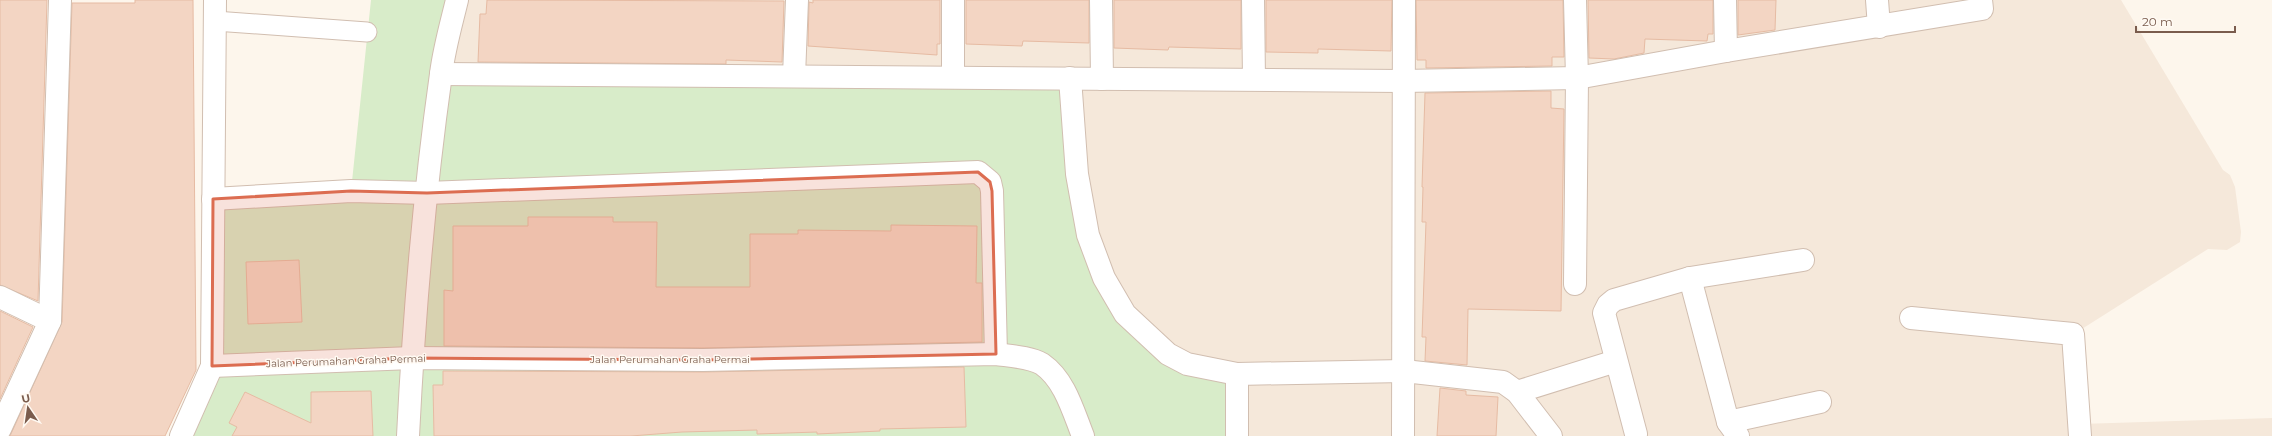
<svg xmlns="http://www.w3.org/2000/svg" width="2272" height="436" font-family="Montserrat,sans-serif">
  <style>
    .residential { fill: #f5e8da }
    .green { fill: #d8ecc9 }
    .building { fill: #f3d5c3; stroke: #e6bba3 }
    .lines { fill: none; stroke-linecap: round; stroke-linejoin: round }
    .service-casing { stroke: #d1beb0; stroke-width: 21 }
    .minor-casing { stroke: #d1beb0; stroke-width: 24 }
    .service { stroke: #fff; stroke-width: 19 }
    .minor { stroke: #fff; stroke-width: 22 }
    .marked { fill: #dc6d51; fill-opacity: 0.2; stroke: #dc6d51; stroke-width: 3; stroke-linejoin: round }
    .labels { text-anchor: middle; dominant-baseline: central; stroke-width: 3; stroke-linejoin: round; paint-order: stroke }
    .street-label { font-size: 10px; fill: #7a5c4d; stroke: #fffaf3 }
  </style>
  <rect width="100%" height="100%" fill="#fdf6ec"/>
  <path class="residential" d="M 457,0 L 2121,0 L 2223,170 L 2230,175 L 2235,187 L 2241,232 L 2240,242 L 2227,250 L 2208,249 L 2074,334 L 2080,424 L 2272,418 L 2272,436 L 1237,436 L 441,74 Z"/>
  <path class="green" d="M 371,0 L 457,0 L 441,73 L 1070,78 L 1088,235 L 1150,339 L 1237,374 L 1237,436 L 181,436 L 212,366 L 213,199 L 351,191 Z"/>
  <g class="building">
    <path d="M 0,0 L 47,0 L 38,301 L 0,285 Z"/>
    <path d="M 135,0 L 193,0 L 196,370 L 165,436 L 10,436 L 62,322 L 72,3 L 135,3 Z"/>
    <path d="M 487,0 L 784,1 L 782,62 L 726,60 L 726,64 L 478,62 L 480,14 L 486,14 Z"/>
    <path d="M 813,0 L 940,0 L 940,44 L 937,44 L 937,55 L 808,46 L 809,2 L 813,3 Z"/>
    <path d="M 966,0 L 1089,0 L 1089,43 L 1023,41 L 1022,46 L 966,44 Z"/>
    <path d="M 1114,0 L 1241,0 L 1241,49 L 1169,47 L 1168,50 L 1114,48 Z"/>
    <path d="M 1266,0 L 1392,0 L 1391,51 L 1318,49 L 1318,53 L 1266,52 Z"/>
    <path d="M 1416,0 L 1563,0 L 1564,57 L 1552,57 L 1552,66 L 1426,68 L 1426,60 L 1417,60 Z"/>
    <path d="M 1588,0 L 1713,0 L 1713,34 L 1708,34 L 1707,41 L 1645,39 L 1644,53 L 1614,59 L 1589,58 Z"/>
    <path d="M 1738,0 L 1776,0 L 1775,30 L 1738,35 Z"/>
    <path d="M 1551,91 L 1551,108 L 1564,109 L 1561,311 L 1468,309 L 1467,365 L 1425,361 L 1426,337 L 1422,337 L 1426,222 L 1422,222 L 1423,187 L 1422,187 L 1425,93 Z"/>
    <path d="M 528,217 L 613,217 L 613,222 L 657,222 L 656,287 L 750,287 L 750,234 L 798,234 L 798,230 L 891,231 L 891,225 L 977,226 L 976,283 L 982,283 L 982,342 L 703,348 L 444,346 L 444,290 L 453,291 L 453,226 L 528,226 Z"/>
    <path d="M 299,260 L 302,322 L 248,324 L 246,262 Z"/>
    <path d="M 0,311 L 33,327 L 0,399 Z"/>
    <path d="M 964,367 L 966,427 L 880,429 L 880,431 L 817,434 L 817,432 L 757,434 L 757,430 L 682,432 L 631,436 L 434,436 L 433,385 L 443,385 L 443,371 L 703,372 Z"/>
    <path d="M 1440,388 L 1466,391 L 1466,395 L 1498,397 L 1496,436 L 1437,436 Z"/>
    <path d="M 371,391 L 373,436 L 232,436 L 237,427 L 229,423 L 245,392 L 311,423 L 311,392 Z"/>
  </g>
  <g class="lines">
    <g class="service-casing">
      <path id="service" d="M 215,21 L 367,32"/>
    </g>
    <g class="minor-casing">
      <g id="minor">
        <path d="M 953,0 L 953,77"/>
        <path d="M 1101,0 L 1102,79"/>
        <path d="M 1253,0 L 1254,79"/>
        <path d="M 1725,0 L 1726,51"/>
        <path d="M 1877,0 L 1879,27"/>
        <path d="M 441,74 L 1402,81 L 1577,78 L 1726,51 L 1982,9 L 1981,0"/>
        <path d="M 794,76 L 797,0"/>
        <path d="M 1070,78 L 1077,174 L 1088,235 L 1104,278 L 1125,314 L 1168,354 L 1187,364 L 1237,374 L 1404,371 L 1503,382 L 1517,392 L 1551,436"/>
        <path d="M 213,199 L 351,191 L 427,193 L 978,172 L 990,182 L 992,191 L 996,354"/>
        <path d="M 1690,278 L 1728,422 L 1738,436"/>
        <path d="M 1575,284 L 1577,78 L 1575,0"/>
        <path d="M 0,297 L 50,321"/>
        <path d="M 1911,318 L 2073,334 L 2080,436"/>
        <path d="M 212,366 L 412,358 L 703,360 L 996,354 C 1010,356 1030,357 1042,364 C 1065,380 1073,411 1083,436"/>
        <path d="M 1237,374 L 1237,436"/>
        <path d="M 1517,392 L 1616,361"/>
        <path d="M 1728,422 L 1820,402"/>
        <path d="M 0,429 L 50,321 L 60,0"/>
        <path d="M 1636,434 L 1604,313 L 1608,305 L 1614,300 L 1690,278 L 1803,260"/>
        <path d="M 181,436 L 212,366 L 215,0"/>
        <path d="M 408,436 C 414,315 424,194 441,74 C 444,49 451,25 457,0"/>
        <path d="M 1403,436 L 1404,0"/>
      </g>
    </g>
    <use href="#service" class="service"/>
    <use href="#minor" class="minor"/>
  </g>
  <path class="marked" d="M 978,172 L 990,182 L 992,191 L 996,354 L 703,360 L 412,358 L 212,366 L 213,199 L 351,191 L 427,193 Z"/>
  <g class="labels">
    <g class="street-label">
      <text x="670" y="359">Jalan Perumahan Graha Permai</text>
      <text transform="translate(346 361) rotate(-2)">Jalan Perumahan Graha Permai</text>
    </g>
  </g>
  <g transform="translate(28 408) rotate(347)" stroke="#fffaf3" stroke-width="3" paint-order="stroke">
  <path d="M0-3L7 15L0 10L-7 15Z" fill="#7a5c4d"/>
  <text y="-6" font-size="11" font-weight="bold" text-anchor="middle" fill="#7a5c4d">U</text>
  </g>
  <path d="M2136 26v6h99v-6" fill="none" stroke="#7a5c4d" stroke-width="2"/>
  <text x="2142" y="26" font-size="12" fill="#7a5c4d" stroke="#fffaf3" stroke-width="3" paint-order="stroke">20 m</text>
</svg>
